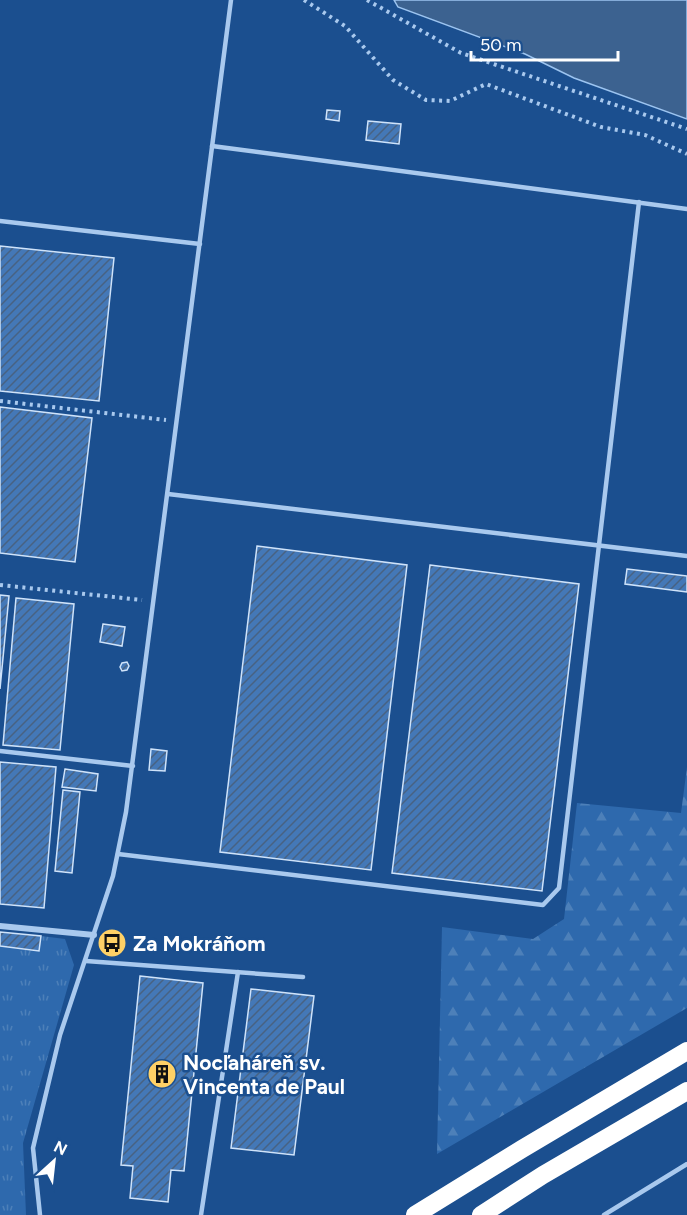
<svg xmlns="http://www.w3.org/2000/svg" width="687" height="1215" font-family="Figtree,sans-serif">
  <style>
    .grass { fill: url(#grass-tufts) }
    .forest { fill: url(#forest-firs) }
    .water { fill: #3c6290; stroke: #9cc4f0; stroke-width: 1.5 }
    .building { fill: url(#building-hatch); stroke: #cfe3fa; stroke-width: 1.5 }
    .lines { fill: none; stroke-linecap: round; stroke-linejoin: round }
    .path { stroke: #a9c9ee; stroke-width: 4; stroke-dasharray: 3 4.5; stroke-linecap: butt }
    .service { stroke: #a9c9ee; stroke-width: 4.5 }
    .minor { stroke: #a9c9ee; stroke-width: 6 }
    .motorway { stroke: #fff; stroke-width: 18 }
    .labels { text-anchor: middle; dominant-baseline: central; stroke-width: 5; stroke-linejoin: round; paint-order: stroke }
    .poi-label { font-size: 21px; font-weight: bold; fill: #fff; stroke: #1b4f8f; text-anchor: start }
  </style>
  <defs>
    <pattern id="grass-tufts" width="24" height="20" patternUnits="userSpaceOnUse" patternTransform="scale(1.5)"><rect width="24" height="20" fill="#2e69ad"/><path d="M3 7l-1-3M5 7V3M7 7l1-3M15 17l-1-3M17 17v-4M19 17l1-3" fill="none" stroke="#4d80b9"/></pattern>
    <pattern id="forest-firs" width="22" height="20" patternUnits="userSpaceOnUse" patternTransform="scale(1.5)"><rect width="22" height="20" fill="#2e69ad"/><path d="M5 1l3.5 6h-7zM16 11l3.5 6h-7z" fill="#4d80b9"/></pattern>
    <pattern id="building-hatch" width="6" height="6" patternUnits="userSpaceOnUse" patternTransform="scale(1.5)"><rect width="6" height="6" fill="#4478b7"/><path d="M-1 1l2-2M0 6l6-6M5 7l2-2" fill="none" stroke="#486282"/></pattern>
  </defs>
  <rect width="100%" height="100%" fill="#1b4f8f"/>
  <path class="grass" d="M 41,936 L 65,939 L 74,965 L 23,1143 L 26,1215 L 0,1215 L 0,946 L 39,951 Z"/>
  <path class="forest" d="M 687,767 L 687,1008 L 437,1154 L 442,927 L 533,939 L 564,919 L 577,803 L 681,813 Z"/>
  <path class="water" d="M 394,0 L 687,0 L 687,119 L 574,78 L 525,54 L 398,7 Z"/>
  <g class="building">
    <path d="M 327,110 L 340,111 L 339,121 L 326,119 Z"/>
    <path d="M 368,121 L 401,124 L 399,144 L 366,140 Z"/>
    <path d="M 0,246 L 114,258 L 99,401 L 0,391 Z"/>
    <path d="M 0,407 L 92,418 L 75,562 L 0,553 Z"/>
    <path d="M 257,546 L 407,565 L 371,870 L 220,852 Z"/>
    <path d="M 430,565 L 579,584 L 542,891 L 392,873 Z"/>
    <path d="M 627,569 L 687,576 L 687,592 L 625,584 Z"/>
    <path d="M 0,595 L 9,596 L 0,689 Z"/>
    <path d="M 16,598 L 74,604 L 60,750 L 3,745 Z"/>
    <path d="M 103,624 L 125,627 L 122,646 L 100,642 Z"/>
    <path d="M 127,662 L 129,666 L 127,670 L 122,671 L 120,667 L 122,663 Z"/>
    <path d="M 151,749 L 167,751 L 165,771 L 149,770 Z"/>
    <path d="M 0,762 L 56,767 L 44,908 L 0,904 Z"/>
    <path d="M 65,769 L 98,774 L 96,791 L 62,787 Z"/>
    <path d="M 63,790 L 80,792 L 72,873 L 55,871 Z"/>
    <path d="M 0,932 L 41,936 L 39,951 L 0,946 Z"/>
    <path d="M 140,976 L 203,983 L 184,1171 L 171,1170 L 168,1202 L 130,1198 L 133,1166 L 121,1165 Z"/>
    <path d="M 251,989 L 314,996 L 294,1155 L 231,1148 Z"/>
  </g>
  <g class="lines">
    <g class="path">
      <path d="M 304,0 L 345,26 L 393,80 L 426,100 L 450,101 L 486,84 L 601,127 L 645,135 L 687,154"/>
      <path d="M 367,0 L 461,53 L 687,129"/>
      <path d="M 0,401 L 166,420"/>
      <path d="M 0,585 L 142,600"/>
    </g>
    <g class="service">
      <path d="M 212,146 L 687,209"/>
      <path d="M 0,221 L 200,244"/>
      <path d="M 168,494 L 687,556"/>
      <path d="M 0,751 L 133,766"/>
      <path d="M 118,854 L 543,905 L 559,888 L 639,202"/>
      <path d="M 86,961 L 303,977"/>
      <path d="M 40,1215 L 33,1148 L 60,1035 L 113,876 L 126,812 L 231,0"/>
      <path d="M 201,1215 L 238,972"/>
      <path d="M 604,1215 L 687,1164"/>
    </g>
    <path class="minor" d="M 0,926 L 94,935"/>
    <g class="motorway">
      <path d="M 415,1215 L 522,1149 L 687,1051"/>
      <path d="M 481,1215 L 543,1175 L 687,1091"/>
    </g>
  </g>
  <defs>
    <g id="bus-disc" transform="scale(1.5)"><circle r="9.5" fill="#ffd166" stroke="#1b4f8f"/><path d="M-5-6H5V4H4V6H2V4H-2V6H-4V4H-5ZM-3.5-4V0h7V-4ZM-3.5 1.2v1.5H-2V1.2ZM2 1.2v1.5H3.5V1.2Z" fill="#111"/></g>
    <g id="building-disc" transform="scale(1.5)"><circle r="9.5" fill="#ffd166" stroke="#1b4f8f"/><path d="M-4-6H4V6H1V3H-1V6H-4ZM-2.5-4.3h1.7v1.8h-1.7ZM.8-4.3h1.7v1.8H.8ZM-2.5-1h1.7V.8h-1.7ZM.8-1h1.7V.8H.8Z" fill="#111"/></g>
  </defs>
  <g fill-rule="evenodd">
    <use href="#bus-disc" x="112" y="943"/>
    <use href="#building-disc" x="162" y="1074"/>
  </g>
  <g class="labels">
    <g class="poi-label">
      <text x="133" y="943">Za Mokráňom</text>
      <text x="183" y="1062">Nocľaháreň sv.<tspan x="183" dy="24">Vincenta de Paul</tspan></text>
    </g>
  </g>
  <g transform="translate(54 1161) rotate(27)" stroke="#1b4f8f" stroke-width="4.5" paint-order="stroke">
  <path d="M0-4.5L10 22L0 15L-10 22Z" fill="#ffffff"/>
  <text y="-9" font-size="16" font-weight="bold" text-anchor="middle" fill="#ffffff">N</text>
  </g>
  <path d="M471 51v9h147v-9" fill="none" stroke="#ffffff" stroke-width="3"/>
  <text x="480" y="51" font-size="18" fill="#ffffff" stroke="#1b4f8f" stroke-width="4.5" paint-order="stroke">50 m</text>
</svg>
